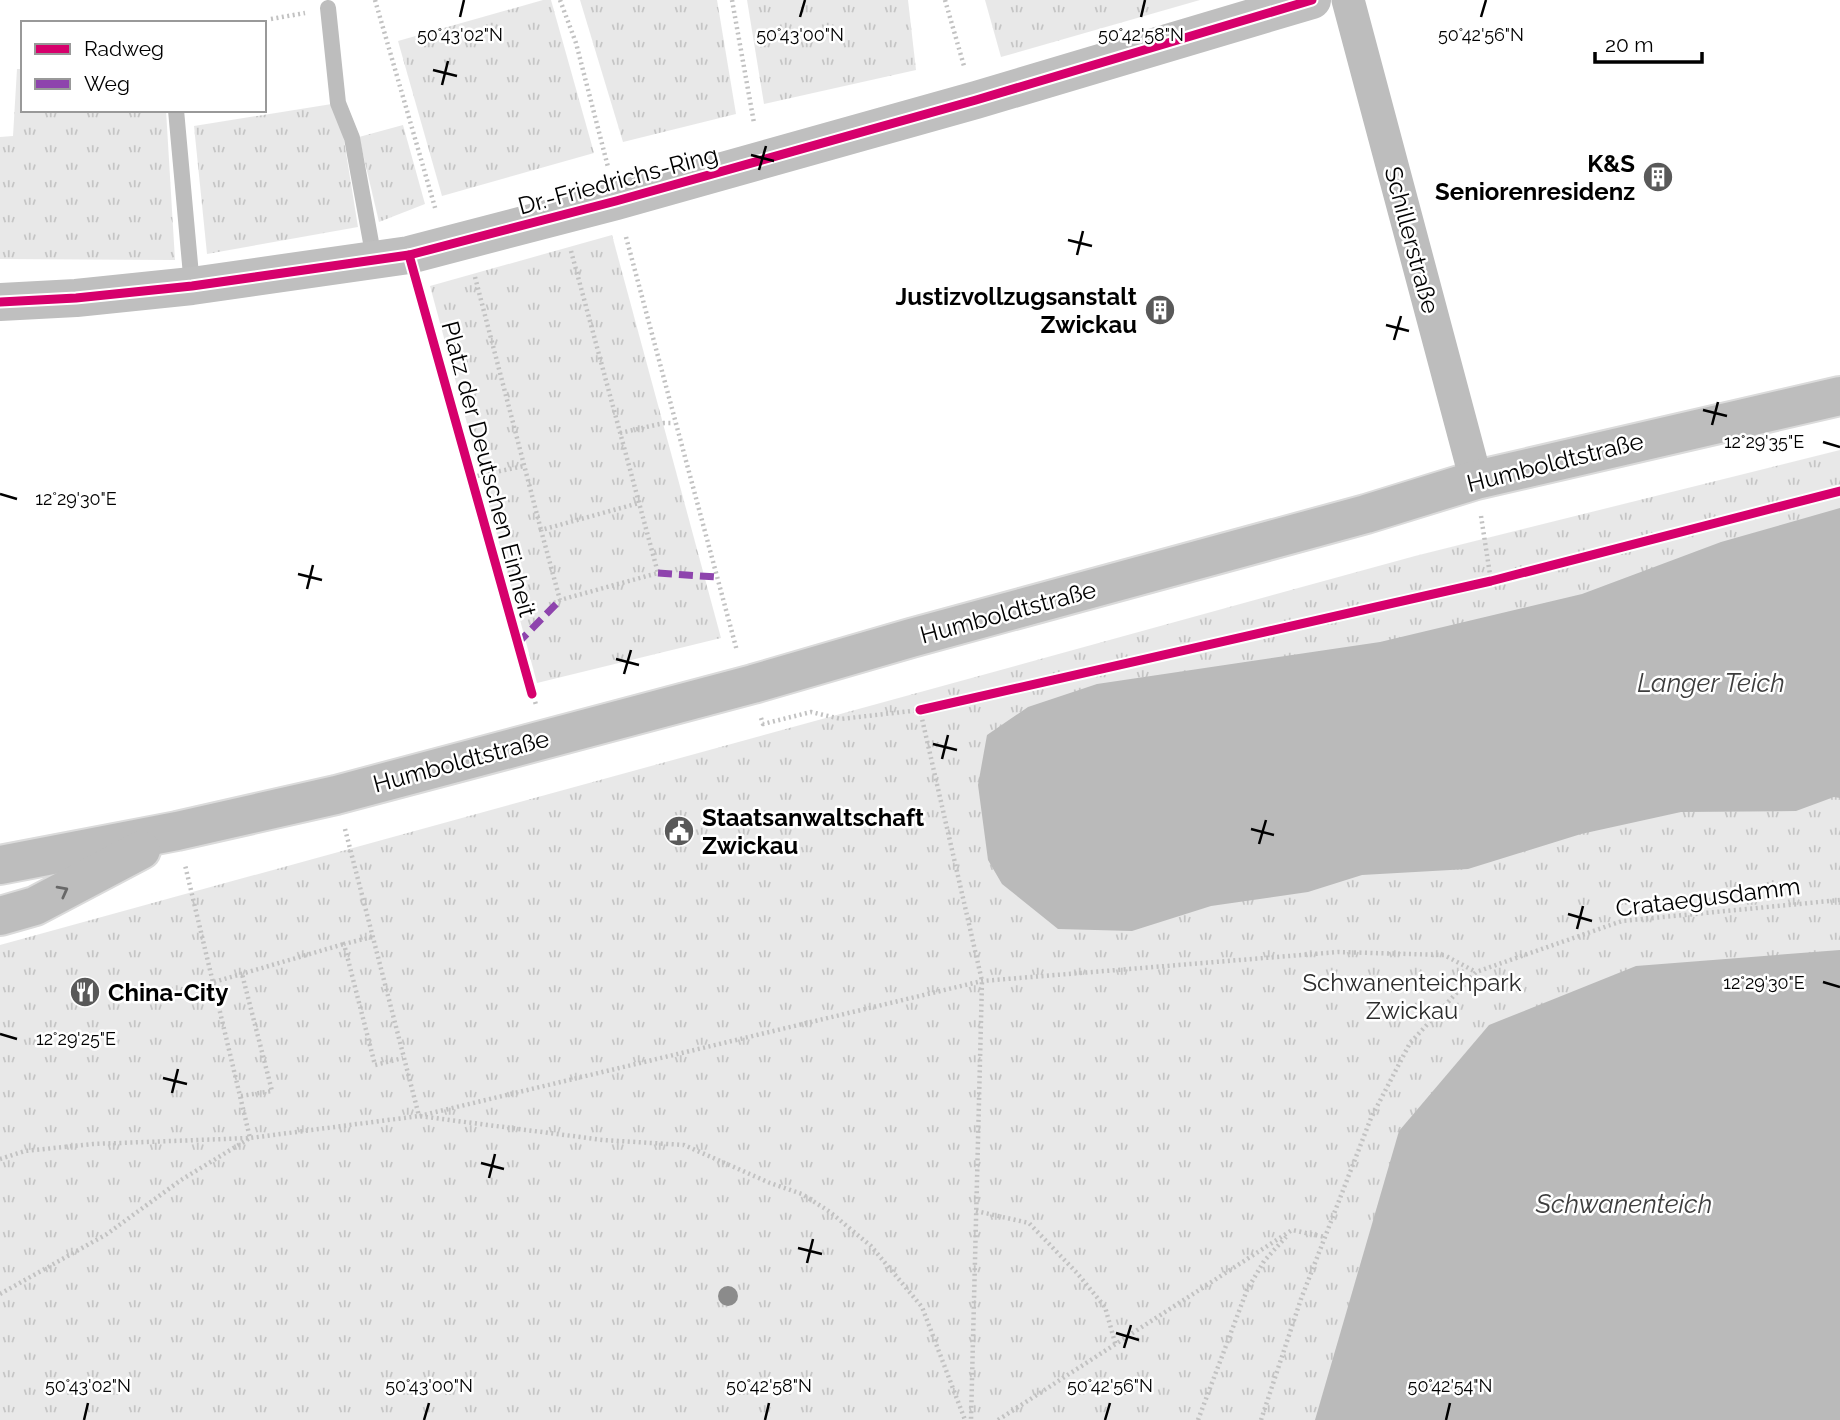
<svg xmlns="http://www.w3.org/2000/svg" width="1840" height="1420" font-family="Raleway,sans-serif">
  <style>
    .grass { fill: url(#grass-tufts) }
    .water { fill: #bababa }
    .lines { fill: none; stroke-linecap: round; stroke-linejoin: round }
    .primary-casing { stroke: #dbdbdb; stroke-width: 42 }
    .path { stroke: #c2c2c2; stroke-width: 4.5; stroke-dasharray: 2 3.5; stroke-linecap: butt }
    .lane { stroke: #bdbdbd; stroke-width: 16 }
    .street { stroke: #bdbdbd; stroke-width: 33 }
    .secondary { stroke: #bfbfbf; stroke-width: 38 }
    .primary { stroke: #bdbdbd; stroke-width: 38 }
    .quiet { stroke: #8e44ad; stroke-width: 7; stroke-dasharray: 14 7; stroke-linecap: butt }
    .cycleway-casing { stroke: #fff; stroke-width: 13 }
    .cycleway { stroke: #d6006c; stroke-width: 9 }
    .tree { fill: #8b8b8b }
    .oneway { stroke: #686868 }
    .ticks { fill: none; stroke: #000; stroke-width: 2.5 }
    .labels { text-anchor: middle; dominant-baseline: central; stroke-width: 5; stroke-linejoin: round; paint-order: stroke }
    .poi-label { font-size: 24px; font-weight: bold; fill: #000; stroke: #fff; text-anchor: end }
    .street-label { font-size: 24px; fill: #000; stroke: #fff }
    .park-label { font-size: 24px; fill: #2c2c2c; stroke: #fff }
    .water-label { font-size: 26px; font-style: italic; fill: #3d3d3d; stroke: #fff }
    .ticks-label { font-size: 18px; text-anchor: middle; fill: #000; stroke: #fff; stroke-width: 5; stroke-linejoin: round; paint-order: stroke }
  </style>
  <defs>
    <pattern id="grass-tufts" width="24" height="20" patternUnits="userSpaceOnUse" patternTransform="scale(1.75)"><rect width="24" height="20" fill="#e8e8e8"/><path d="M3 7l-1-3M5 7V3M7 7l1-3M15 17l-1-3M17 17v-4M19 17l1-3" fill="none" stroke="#c5c5c5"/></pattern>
  </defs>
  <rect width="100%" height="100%" fill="#fff"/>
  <g class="grass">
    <path d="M 543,0 L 551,0 L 594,153 L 442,196 L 398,41 Z"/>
    <path d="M 580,0 L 717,0 L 736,114 L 623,142 Z"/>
    <path d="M 747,0 L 908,0 L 916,70 L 764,104 Z"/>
    <path d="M 985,0 L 1200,0 L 1001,57 Z"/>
    <path d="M 17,69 L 23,69 L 23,110 L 166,110 L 175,260 L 0,259 L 0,137 L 13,136 Z"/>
    <path d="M 338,103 L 358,227 L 207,254 L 194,126 Z"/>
    <path d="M 403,125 L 425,204 L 379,222 L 359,137 Z"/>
    <path d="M 612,235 L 721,638 L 537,683 L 430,286 Z"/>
    <path d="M 1840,450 L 1840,1420 L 0,1420 L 0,945 L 1415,556 Z"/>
  </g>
  <g class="water">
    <path d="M 1840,508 L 1840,798 L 1834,797 L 1796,811 L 1681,812 L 1581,834 L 1468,869 L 1362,875 L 1308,892 L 1211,906 L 1132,931 L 1058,929 L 1002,884 L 988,860 L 978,785 L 987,735 L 1028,707 L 1097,684 L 1380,642 L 1582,594 L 1721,542 Z"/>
    <path d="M 1840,950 L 1840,1420 L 1315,1420 L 1399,1131 L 1489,1025 L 1636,966 Z"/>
  </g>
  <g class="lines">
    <g class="primary-casing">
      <g id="primary">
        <path d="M 0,865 L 177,831 L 336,795 L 753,684 L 911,638 L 1366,514 L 1476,480 L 1840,396"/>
        <path d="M 0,916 L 35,906 L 141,850"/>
      </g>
    </g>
    <g class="path">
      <path d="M 375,0 L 436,211"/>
      <path d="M 560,0 L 576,43 L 608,167"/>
      <path d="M 732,0 L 754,123"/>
      <path d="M 945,0 L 964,66"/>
      <path d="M 271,19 L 305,13"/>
      <path d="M 626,237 L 737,651"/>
      <path d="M 571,251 C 600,358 629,466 658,573 L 560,600 L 541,530 L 639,503"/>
      <path d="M 475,277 L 541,530"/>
      <path d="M 419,289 L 536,705"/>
      <path d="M 620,433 L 664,423 L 674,423"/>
      <path d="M 472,477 L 524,466"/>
      <path d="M 1481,516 L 1491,581"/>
      <path d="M 761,718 L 763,724 L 811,712 L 841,719 L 920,710 L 982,981 L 971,1420"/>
      <path d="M 345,829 L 419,1116 L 982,981 L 1338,952 L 1444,955 L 1476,972"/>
      <path d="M 372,937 L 344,944 L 375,1065 L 403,1058"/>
      <path d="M 214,982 L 344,944"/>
      <path d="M 241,1096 L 272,1091 L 242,974"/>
      <path d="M 0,1159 L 25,1151 L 93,1144 L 250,1138 L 419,1116 L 603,1140 L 684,1145 L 770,1183 L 802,1194 L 830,1212 L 871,1246 L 922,1307 L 965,1420"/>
      <path d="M 976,1211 L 1029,1223 L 1077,1273 L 1105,1307 L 1116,1346"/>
      <path d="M 0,1294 L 107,1234 L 181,1180 L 250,1138 L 185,865"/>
      <path d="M 998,1420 L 1292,1230 L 1325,1237"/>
      <path d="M 1198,1420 L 1247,1290 L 1264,1261 L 1286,1237"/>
      <path d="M 1261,1420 L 1301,1299 L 1371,1118 L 1410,1043 L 1476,972 L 1622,921 L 1840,900"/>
    </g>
    <g class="lane">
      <path d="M 328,8 L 338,103 L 352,138 L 374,259"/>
      <path d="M 176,110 L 192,286"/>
    </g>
    <path class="street" d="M 1348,0 L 1476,480"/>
    <path class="secondary" d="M 0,302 L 76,298 L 192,286 L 409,255 L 616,201 L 976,100 L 1312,0"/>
    <use href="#primary" class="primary"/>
    <g class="quiet">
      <path d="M 658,573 L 716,577"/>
      <path d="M 517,644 L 560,600"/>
    </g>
    <g class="cycleway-casing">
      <g id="cycleway">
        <path d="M 409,255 L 532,694"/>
        <path d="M 0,302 L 76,298 L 192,286 L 409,255 L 616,201 L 976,100 L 1312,0"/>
        <path d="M 920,710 L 1491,581 L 1840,491"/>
      </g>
    </g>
    <use href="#cycleway" class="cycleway"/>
  </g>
  <circle class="tree" cx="728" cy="1296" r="10"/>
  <defs><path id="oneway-chevron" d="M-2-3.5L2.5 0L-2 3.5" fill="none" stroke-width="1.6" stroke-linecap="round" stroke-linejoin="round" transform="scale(1.75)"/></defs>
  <use class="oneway" href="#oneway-chevron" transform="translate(63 891) rotate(-28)"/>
  <path class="ticks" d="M 460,17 L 464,0M 800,17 L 805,0M 1141,17 L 1145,0M 1481,17 L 1486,0M 433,70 L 457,76M 442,85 L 448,61M 751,155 L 774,161M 759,170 L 766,146M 1068,240 L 1092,246M 1077,255 L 1083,231M 1386,325 L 1409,331M 1394,340 L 1401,316M 1703,410 L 1727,416M 1712,425 L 1718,402M 1823,442 L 1840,447M 0,494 L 17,499M 298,574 L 322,580M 307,589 L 313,565M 616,659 L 639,665M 624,674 L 631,650M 933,744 L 957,750M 942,759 L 948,735M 1251,829 L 1274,835M 1259,844 L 1266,820M 1568,914 L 1592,921M 1577,929 L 1583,906M 1823,982 L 1840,987M 0,1034 L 17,1039M 163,1078 L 187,1084M 172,1093 L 178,1069M 481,1163 L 504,1169M 489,1178 L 495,1154M 798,1248 L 822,1254M 807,1263 L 813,1239M 1116,1333 L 1139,1340M 1124,1348 L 1131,1325M 84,1420 L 88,1403M 424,1420 L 429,1403M 765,1420 L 769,1403M 1105,1420 L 1110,1403M 1446,1420 L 1450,1403"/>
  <defs>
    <g id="building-disc" transform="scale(1.575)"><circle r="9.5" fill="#595959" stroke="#fff"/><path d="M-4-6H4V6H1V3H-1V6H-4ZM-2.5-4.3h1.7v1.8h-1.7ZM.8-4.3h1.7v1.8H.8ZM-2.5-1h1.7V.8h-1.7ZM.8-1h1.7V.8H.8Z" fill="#fff"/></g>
    <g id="civic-disc" transform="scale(1.575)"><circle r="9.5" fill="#595959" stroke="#fff"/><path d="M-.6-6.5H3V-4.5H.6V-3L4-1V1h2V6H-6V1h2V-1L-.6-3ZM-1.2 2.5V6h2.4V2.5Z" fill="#fff"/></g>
    <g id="restaurant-disc" transform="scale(1.575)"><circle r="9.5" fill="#595959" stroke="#fff"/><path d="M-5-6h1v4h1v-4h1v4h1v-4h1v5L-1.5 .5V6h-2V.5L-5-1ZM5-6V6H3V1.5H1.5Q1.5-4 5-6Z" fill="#fff"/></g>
  </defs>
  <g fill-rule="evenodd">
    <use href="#building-disc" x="1658" y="177"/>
    <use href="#building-disc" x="1160" y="310"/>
    <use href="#civic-disc" x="679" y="831"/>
    <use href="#restaurant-disc" x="85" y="992"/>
  </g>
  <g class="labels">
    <g class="poi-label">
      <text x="1635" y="163">K&amp;S<tspan x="1635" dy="28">Seniorenresidenz</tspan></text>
      <text x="1137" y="296">Justizvollzugsanstalt<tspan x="1137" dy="28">Zwickau</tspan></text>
      <text x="702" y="817" text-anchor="start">Staatsanwaltschaft<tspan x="702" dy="28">Zwickau</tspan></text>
      <text x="108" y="992" text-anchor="start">China-City</text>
    </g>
    <g class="street-label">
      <text transform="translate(618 180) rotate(-15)">Dr.-Friedrichs-Ring</text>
      <text transform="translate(1412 240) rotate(75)">Schillerstraße</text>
      <text transform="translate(1555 462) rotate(-14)">Humboldtstraße</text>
      <text transform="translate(489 469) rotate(75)">Platz der Deutschen Einheit</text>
      <text transform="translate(1008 612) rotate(-15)">Humboldtstraße</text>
      <text transform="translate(461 761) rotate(-15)">Humboldtstraße</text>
      <text transform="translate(1708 897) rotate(-7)">Crataegusdamm</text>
    </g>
    <g class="park-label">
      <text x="1412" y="982">Schwanenteichpark<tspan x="1412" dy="28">Zwickau</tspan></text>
    </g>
    <g class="water-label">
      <text x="1711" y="683">Langer Teich</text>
      <text x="1624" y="1204">Schwanenteich</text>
    </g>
  </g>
  <g class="ticks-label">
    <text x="460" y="41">50°43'02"N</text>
    <text x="800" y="41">50°43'00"N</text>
    <text x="1141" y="41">50°42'58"N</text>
    <text x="1481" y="41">50°42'56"N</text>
    <text x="1764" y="448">12°29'35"E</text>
    <text x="76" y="505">12°29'30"E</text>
    <text x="1764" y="989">12°29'30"E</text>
    <text x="76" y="1045">12°29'25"E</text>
    <text x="88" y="1392">50°43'02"N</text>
    <text x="429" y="1392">50°43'00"N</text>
    <text x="769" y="1392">50°42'58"N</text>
    <text x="1110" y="1392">50°42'56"N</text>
    <text x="1450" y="1392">50°42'54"N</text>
  </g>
  <rect x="21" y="21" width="245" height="91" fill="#ffffff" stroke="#999999" stroke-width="2"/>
  <rect x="35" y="44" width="35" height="10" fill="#d6006c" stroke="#999999" stroke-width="2"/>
  <text x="84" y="56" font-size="21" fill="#000000">Radweg</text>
  <rect x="35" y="79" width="35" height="10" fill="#8e44ad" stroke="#999999" stroke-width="2"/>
  <text x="84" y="91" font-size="21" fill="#000000">Weg</text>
  <path d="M1595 52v10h107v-10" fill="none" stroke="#000000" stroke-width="3.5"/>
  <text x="1605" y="52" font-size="21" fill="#000000" stroke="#ffffff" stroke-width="5" paint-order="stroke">20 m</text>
</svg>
